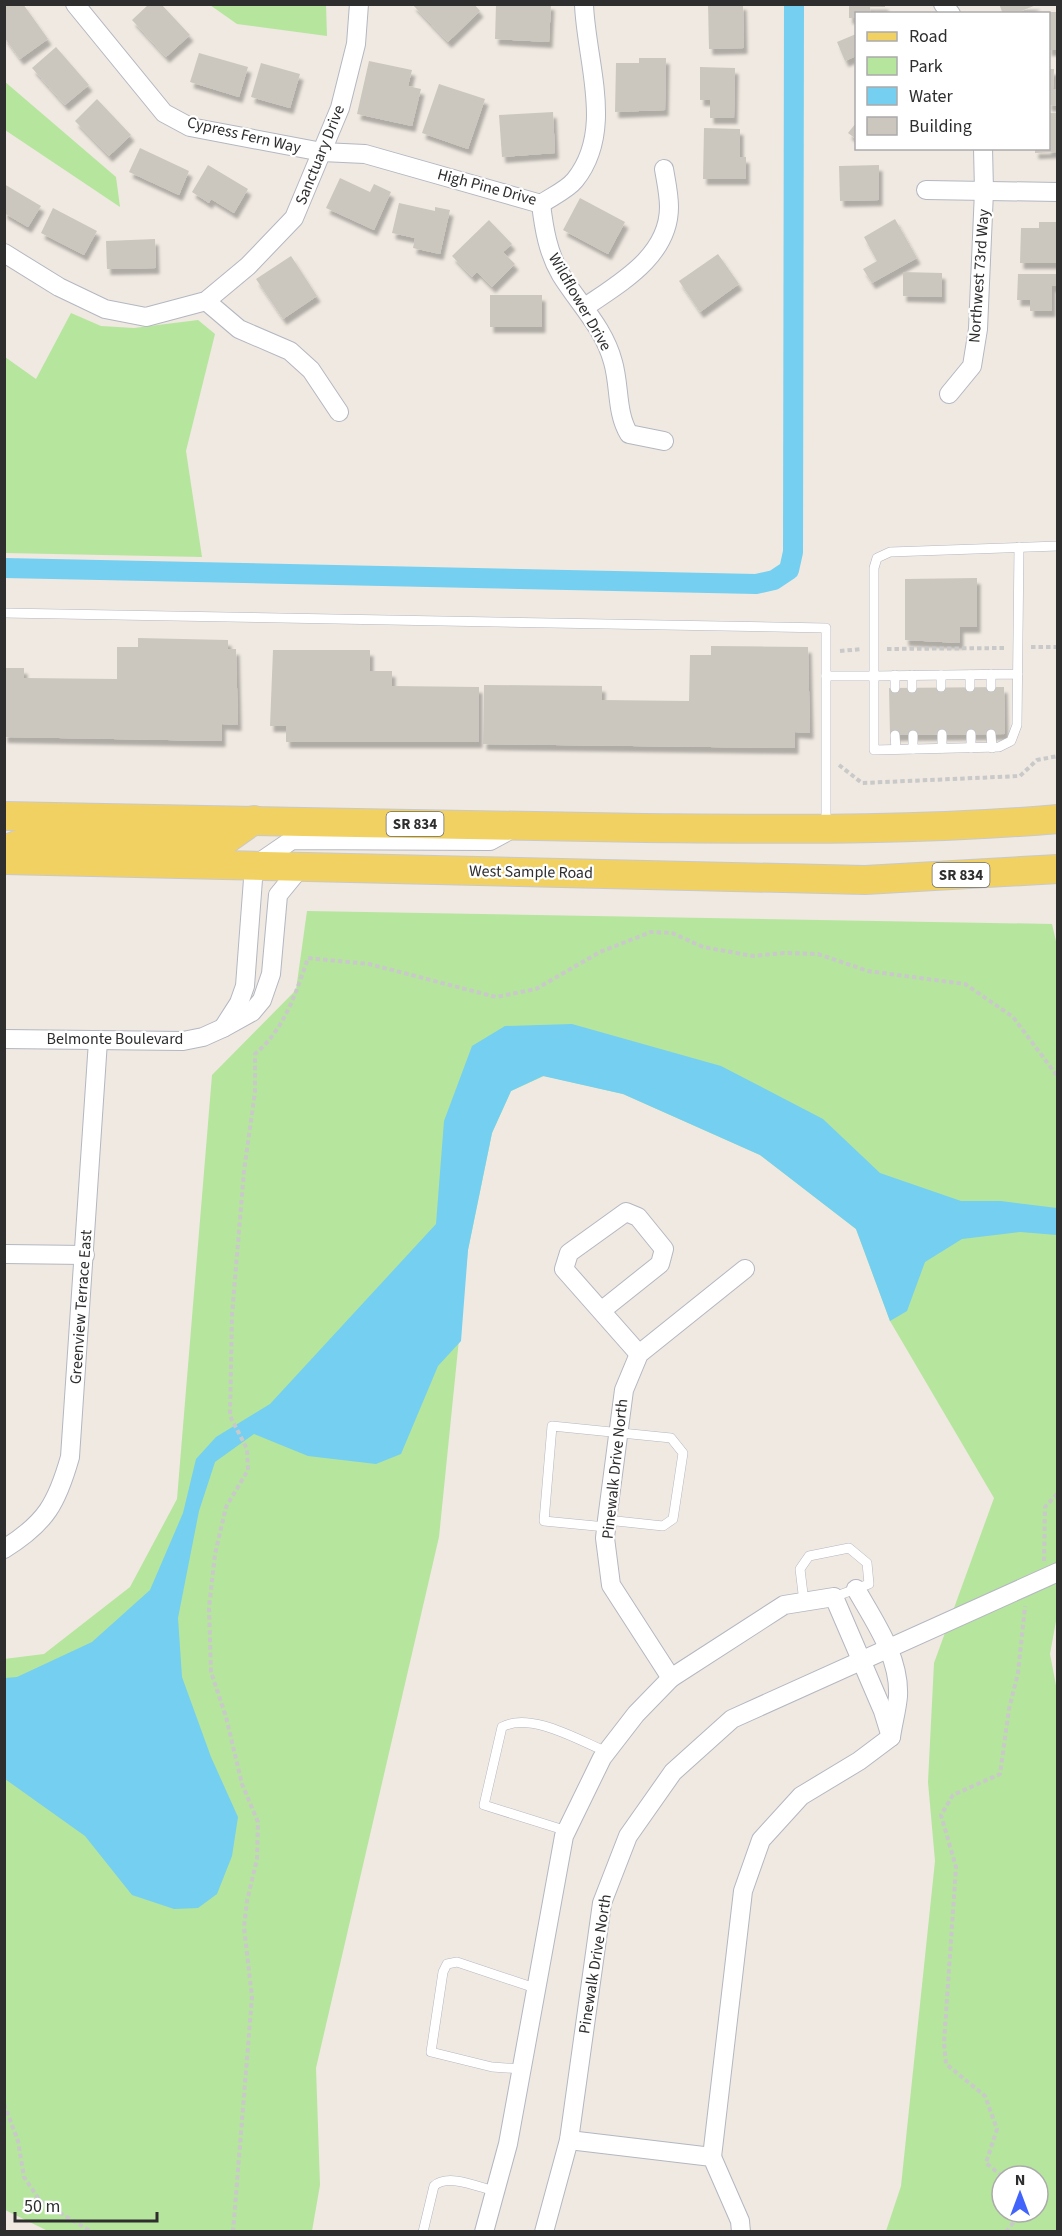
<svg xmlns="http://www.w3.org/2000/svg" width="1062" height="2236" font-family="'Source Sans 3',sans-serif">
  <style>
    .green { fill: #b6e59e; fill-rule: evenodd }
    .water { fill: #75cff0 }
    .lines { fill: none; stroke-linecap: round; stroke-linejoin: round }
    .canal { stroke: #75cff0; stroke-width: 20 }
    .building { fill: #cbc7bf; filter: url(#shadow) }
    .service-casing { stroke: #b4b7c1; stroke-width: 10 }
    .minor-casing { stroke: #b4b7c1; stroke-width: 20 }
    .primary-casing { stroke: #c9c9c9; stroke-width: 30 }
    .path { stroke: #c9c9c9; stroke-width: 4; stroke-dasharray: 4.5 3; stroke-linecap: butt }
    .service { stroke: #fff; stroke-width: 9 }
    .minor { stroke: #fff; stroke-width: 18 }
    .primary { stroke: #f2d163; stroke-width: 28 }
    .labels { text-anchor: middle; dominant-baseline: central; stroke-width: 4.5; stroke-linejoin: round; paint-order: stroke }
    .shield { fill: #fff; stroke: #6d6d6d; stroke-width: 1.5 }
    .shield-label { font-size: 15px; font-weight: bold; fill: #2e2e2e }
    .street-label { font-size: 16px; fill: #2e2e2e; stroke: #fff }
  </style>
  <defs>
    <filter id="shadow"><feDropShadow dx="3.5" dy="6" stdDeviation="1.5" flood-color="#0004"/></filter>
  </defs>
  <rect width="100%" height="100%" fill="#efe9e1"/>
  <g class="green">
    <path d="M 210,5 L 326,5 L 327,36 L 237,24 Z"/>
    <path d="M 4,81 L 116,177 L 120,207 L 5,130 Z"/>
    <path d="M 71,313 L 101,326 L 134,328 L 198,320 L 215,334 L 186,451 L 202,557 L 5,553 L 5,357 L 36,379 Z"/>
    <path d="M 307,911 L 1052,924 L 1058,950 L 1058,1610 L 1050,1654 L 1058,1696 L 1057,2231 L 886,2231 L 901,2186 L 935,1861 L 928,1782 L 934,1663 L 994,1498 L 890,1321 L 856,1229 L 760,1155 L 623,1094 L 544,1076 L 511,1091 L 492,1133 L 468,1250 L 439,1537 L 316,2068 L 320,2185 L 312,2231 L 48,2231 L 5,2210 L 4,1659 L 44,1654 L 130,1587 L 177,1499 L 212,1075 L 296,990 ZM 1002,2176 L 1038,2176 L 1038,2212 L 1002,2212 Z"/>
  </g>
  <path class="water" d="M 572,1024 L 721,1066 L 823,1119 L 880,1173 L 961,1201 L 1001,1201 L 1057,1208 L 1057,1235 L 1020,1232 L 962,1239 L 925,1262 L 907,1311 L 890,1321 L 856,1229 L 760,1155 L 623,1094 L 543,1076 L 511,1091 L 492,1133 L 468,1250 L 461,1341 L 438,1366 L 401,1454 L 376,1464 L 308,1456 L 254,1434 L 215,1462 L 199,1511 L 178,1618 L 182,1677 L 211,1757 L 238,1817 L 232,1856 L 217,1894 L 198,1908 L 174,1909 L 132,1895 L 85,1836 L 5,1779 L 5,1678 L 17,1677 L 92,1642 L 150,1590 L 183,1513 L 196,1459 L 216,1437 L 270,1404 L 436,1224 L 444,1121 L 472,1046 L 505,1026 Z"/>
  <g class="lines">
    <path class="canal" d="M 4,568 L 756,584 L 774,580 L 789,570 L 793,552 L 794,4"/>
  </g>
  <g class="building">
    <path d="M 9,4 L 23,4 L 48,39 L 20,59 L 4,37 L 4,8 Z"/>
    <path d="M 149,4 L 161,4 L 190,35 L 166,57 L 132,20 Z"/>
    <path d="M 412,4 L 474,4 L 480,11 L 448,42 Z"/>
    <path d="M 496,4 L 551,4 L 549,42 L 495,39 Z"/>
    <path d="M 708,4 L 743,4 L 744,48 L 709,49 Z"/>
    <path d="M 849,4 L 885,4 L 885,7 L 870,7 L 871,14 L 856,14 L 856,18 L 849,18 Z"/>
    <path d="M 999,4 L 1036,4 L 1036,5 L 1014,14 L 1003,14 Z"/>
    <rect x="1048" y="12" width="10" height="38"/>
    <path d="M 856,34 L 856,56 L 845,61 L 837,42 Z"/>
    <path d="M 56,47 L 89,85 L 65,105 L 32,68 Z"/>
    <path d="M 199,53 L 248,67 L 239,97 L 190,82 Z"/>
    <path d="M 639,58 L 666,58 L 665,110 L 615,112 L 616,63 L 639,63 Z"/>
    <path d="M 369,61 L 412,70 L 408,86 L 421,89 L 412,126 L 357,114 Z"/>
    <path d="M 261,63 L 300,74 L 290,108 L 251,97 Z"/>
    <path d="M 700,67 L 735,68 L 734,118 L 710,118 L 710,100 L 700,100 Z"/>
    <path d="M 1048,69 L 1054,69 L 1053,89 L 1058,89 L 1058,106 L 1048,105 Z"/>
    <path d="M 439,84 L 485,99 L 468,149 L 422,133 Z"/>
    <path d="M 97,99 L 131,135 L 109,156 L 75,121 Z"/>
    <path d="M 553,112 L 555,153 L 502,157 L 499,115 Z"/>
    <path d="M 1048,113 L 1058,113 L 1058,152 L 1035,153 L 1035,148 L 1048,148 Z"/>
    <path d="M 856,123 L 856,139 L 848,133 Z"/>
    <path d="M 704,128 L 740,129 L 740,157 L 746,157 L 746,179 L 703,179 Z"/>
    <path d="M 140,148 L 189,171 L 179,195 L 129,172 Z"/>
    <path d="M 208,165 L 248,189 L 234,213 L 211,199 L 209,203 L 192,192 Z"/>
    <path d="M 879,165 L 879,200 L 840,201 L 839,166 Z"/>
    <path d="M 340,178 L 370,192 L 374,184 L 391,192 L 374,230 L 326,208 Z"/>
    <path d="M 4,184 L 41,206 L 28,227 L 4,213 Z"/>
    <path d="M 580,198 L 625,222 L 608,254 L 563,230 Z"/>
    <path d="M 399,203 L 435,211 L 435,207 L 450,210 L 440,254 L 413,248 L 415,238 L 392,233 Z"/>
    <path d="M 53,208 L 97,231 L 84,255 L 41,233 Z"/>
    <path d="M 895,219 L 917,258 L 872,283 L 863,269 L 877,261 L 864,237 Z"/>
    <path d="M 489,220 L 512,244 L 503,252 L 515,264 L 492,287 L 477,272 L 472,277 L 452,256 Z"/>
    <path d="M 1039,222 L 1058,222 L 1058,263 L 1020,263 L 1021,228 L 1039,228 Z"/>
    <path d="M 155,239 L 156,268 L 107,269 L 106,241 Z"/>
    <path d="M 718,254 L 739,284 L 700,312 L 679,281 Z"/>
    <path d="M 291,256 L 317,296 L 283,319 L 256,279 Z"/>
    <path d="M 903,272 L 942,273 L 942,297 L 903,296 Z"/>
    <path d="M 1018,274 L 1058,274 L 1058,286 L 1052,286 L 1052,311 L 1030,311 L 1030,300 L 1017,300 Z"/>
    <rect x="490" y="295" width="52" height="32"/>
    <path d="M 977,578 L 977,627 L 960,627 L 960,643 L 905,640 L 905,579 Z"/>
    <path d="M 138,638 L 228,640 L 228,649 L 236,649 L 238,725 L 222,724 L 222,741 L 4,737 L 4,668 L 24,668 L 24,678 L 117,679 L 117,647 L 138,647 Z"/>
    <path d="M 711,646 L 808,647 L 810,733 L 795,732 L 795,748 L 483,744 L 484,685 L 602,686 L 602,700 L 689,701 L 690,655 L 711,655 Z"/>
    <path d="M 273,650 L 370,650 L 370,671 L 392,671 L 392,686 L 479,687 L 479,742 L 286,742 L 286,726 L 270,726 Z"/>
    <path d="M 1004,687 L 1005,734 L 890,735 L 889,688 Z"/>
  </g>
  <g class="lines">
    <g class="service-casing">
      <g id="service">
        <path d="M 4,613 L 826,628 L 826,826"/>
        <path d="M 991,674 L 991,687"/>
        <path d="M 1018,674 L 874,676 L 874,750 L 999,747 L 1011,741 L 1017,725 L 1019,547"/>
        <path d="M 895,675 L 895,688"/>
        <path d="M 912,675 L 912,688"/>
        <path d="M 941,675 L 941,687"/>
        <path d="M 970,675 L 970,687"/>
        <path d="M 826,676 L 874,676 L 874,568 L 877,558 L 890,552 L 1058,546"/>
        <path d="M 942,734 L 942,748"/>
        <path d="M 971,734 L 971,748"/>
        <path d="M 991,734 L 992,748"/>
        <path d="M 895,735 L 896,749"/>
        <path d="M 913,735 L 913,749"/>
        <path d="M 606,1527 L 544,1521 L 552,1426 L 671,1438 L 683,1453 L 673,1519 L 663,1526 L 607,1520"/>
        <path d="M 804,1602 L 800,1569 L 809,1556 L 849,1548 L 867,1563 L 869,1584 L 834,1597"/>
        <path d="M 567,1831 L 484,1805 L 502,1727 C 530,1711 580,1741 607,1752"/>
        <path d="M 521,2069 L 492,2067 L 431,2052 L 443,1972 L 447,1964 L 457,1962 L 535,1988"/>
        <path d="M 423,2232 L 434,2186 C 448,2173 478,2187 495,2191"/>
      </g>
    </g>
    <g class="minor-casing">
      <g id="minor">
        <path d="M 75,4 L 164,113 L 190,127 L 322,152 L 365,154 L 541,204 C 551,197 567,190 575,180 C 615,130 586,62 584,4"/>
        <path d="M 943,4 L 951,14"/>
        <path d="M 926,190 L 1058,192"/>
        <path d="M 541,204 C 544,229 548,253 561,275 C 579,304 604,328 613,362 C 620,386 616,413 629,434 L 664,441"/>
        <path d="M 4,253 L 59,287 L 105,309 L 146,317 L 206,301 L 248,266 L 294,218 L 340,108 L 356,44 L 359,4"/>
        <path d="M 206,301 L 239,329 L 290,351 L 311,370 L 339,412"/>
        <path d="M 585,307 C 620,283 669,256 669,207 C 669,194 666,181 664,169"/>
        <path d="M 949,394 L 972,366 L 978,329 L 984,191 L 983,148"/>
        <path d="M 223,1028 L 239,1003 L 245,986 L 254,866 L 292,840 L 490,841 L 514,828"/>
        <path d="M 4,1039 L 183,1041 L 203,1037 L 223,1028 L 252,1012 L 262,1000 L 271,974 L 278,895 L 301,867"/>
        <path d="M 4,1254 L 85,1255"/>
        <path d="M 745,1269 L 639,1354 L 624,1390 L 607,1520 L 605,1538 L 611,1585 L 671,1678 L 784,1605 L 834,1597 L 883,1711 L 891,1737"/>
        <path d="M 601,1311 L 660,1264 L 664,1249 L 638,1217 L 626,1212 L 569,1253 L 564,1269 L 639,1354"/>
        <path d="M 4,1549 C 46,1523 57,1503 70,1457 L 98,1041"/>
        <path d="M 569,2140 L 712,2157 L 740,2221 L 741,2232"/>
        <path d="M 712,2157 L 743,1891 L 761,1840 L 801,1796 L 859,1761 L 891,1737 C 893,1723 897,1709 898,1696 C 900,1657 874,1621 856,1589"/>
        <path d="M 484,2232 L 508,2144 L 564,1836 L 602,1758 L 636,1714 L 671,1678"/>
        <path d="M 544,2232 L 569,2140 L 602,1903 L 628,1836 L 673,1772 L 732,1719 L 1058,1572"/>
      </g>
    </g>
    <g class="primary-casing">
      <g id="primary">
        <path d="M 4,816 C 218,819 431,826 645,828 C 783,829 920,831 1058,819"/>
        <path d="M 4,850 L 32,839 L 220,844 L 254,820"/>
        <path d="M 4,860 L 865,880 L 1058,869"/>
      </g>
    </g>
    <g class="path">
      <path d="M 1031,647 L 1058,647"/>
      <path d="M 887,649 L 1006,648"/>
      <path d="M 840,651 L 862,649"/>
      <path d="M 839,765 L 862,783 L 1020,776 L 1037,760 L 1058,756"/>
      <path d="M 1044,1561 L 1045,1507 L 1058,1493"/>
      <path d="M 4,2104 L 18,2141 L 24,2177 L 40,2201 L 92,2232"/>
      <path d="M 1002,2176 L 986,2163 L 997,2129 L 985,2096 L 946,2064 L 944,2043 L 956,1867 L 941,1815 L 953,1795 L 1000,1774 L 1009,1709 L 1018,1673 L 1025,1606"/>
      <path d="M 233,2232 L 252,1997 L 244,1927 L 247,1901 L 257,1859 L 258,1822 L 242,1784 L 226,1717 L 211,1672 L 209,1608 L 215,1554 L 226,1507 L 248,1470 L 247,1449 L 230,1416 L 232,1315 L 244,1171 L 255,1092 L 255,1054 C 284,1030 296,993 308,958 L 369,964 L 496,997 L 536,989 L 600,952 L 651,932 L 672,933 L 703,947 L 753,956 L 784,953 L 818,954 L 868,971 L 965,984 L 1013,1017 L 1058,1077"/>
      <path d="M 1006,2232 L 1013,2223 L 1015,2212"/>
    </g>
    <use href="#service" class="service"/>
    <use href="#minor" class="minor"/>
    <use href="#primary" class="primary"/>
  </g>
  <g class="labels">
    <g class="shield">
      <rect x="386.5" y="812" width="57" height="24" rx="4.5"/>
      <rect x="932.5" y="863" width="57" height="24" rx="4.5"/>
    </g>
    <g class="shield-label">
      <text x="415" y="824">SR 834</text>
      <text x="961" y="875">SR 834</text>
    </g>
    <g class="street-label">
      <text transform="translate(244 135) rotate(13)">Cypress Fern Way</text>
      <text transform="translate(320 155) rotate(-68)">Sanctuary Drive</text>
      <text transform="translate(487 187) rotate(15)">High Pine Drive</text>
      <text transform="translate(979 276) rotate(-86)">Northwest 73rd Way</text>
      <text transform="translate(580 302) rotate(60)">Wildflower Drive</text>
      <text transform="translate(531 872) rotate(1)">West Sample Road</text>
      <text x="115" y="1039">Belmonte Boulevard</text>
      <text transform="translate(81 1307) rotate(-86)">Greenview Terrace East</text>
      <text transform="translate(615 1469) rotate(-84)">Pinewalk Drive North</text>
      <text transform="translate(595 1964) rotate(-81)">Pinewalk Drive North</text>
    </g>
  </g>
  <rect width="1062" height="2236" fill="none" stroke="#2e2e2e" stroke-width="12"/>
  <rect x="855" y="12" width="195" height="138" fill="#ffffff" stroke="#ababab" stroke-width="1.5"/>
  <rect x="867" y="32" width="30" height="9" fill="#f2d163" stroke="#ababab" stroke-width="1.5"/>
  <text x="909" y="42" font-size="18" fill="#2e2e2e">Road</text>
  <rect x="867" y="57" width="30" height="18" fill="#b6e59e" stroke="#ababab" stroke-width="1.5"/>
  <text x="909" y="72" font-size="18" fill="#2e2e2e">Park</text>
  <rect x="867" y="87" width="30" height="18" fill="#75cff0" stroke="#ababab" stroke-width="1.5"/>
  <text x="909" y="102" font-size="18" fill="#2e2e2e">Water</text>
  <rect x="867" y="117" width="30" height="18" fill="#cbc7bf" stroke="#ababab" stroke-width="1.5"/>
  <text x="909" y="132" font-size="18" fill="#2e2e2e">Building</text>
  <g transform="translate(1020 2194)"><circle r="28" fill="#ffffff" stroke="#ababab" stroke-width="1.5"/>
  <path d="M0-4.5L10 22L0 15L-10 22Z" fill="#4264fb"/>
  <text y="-9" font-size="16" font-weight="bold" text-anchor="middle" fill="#2e2e2e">N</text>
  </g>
  <path d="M15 2212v9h142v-9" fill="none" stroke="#2e2e2e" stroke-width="3"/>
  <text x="24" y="2212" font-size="18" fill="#2e2e2e" stroke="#ffffff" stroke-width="4.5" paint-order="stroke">50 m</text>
</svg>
